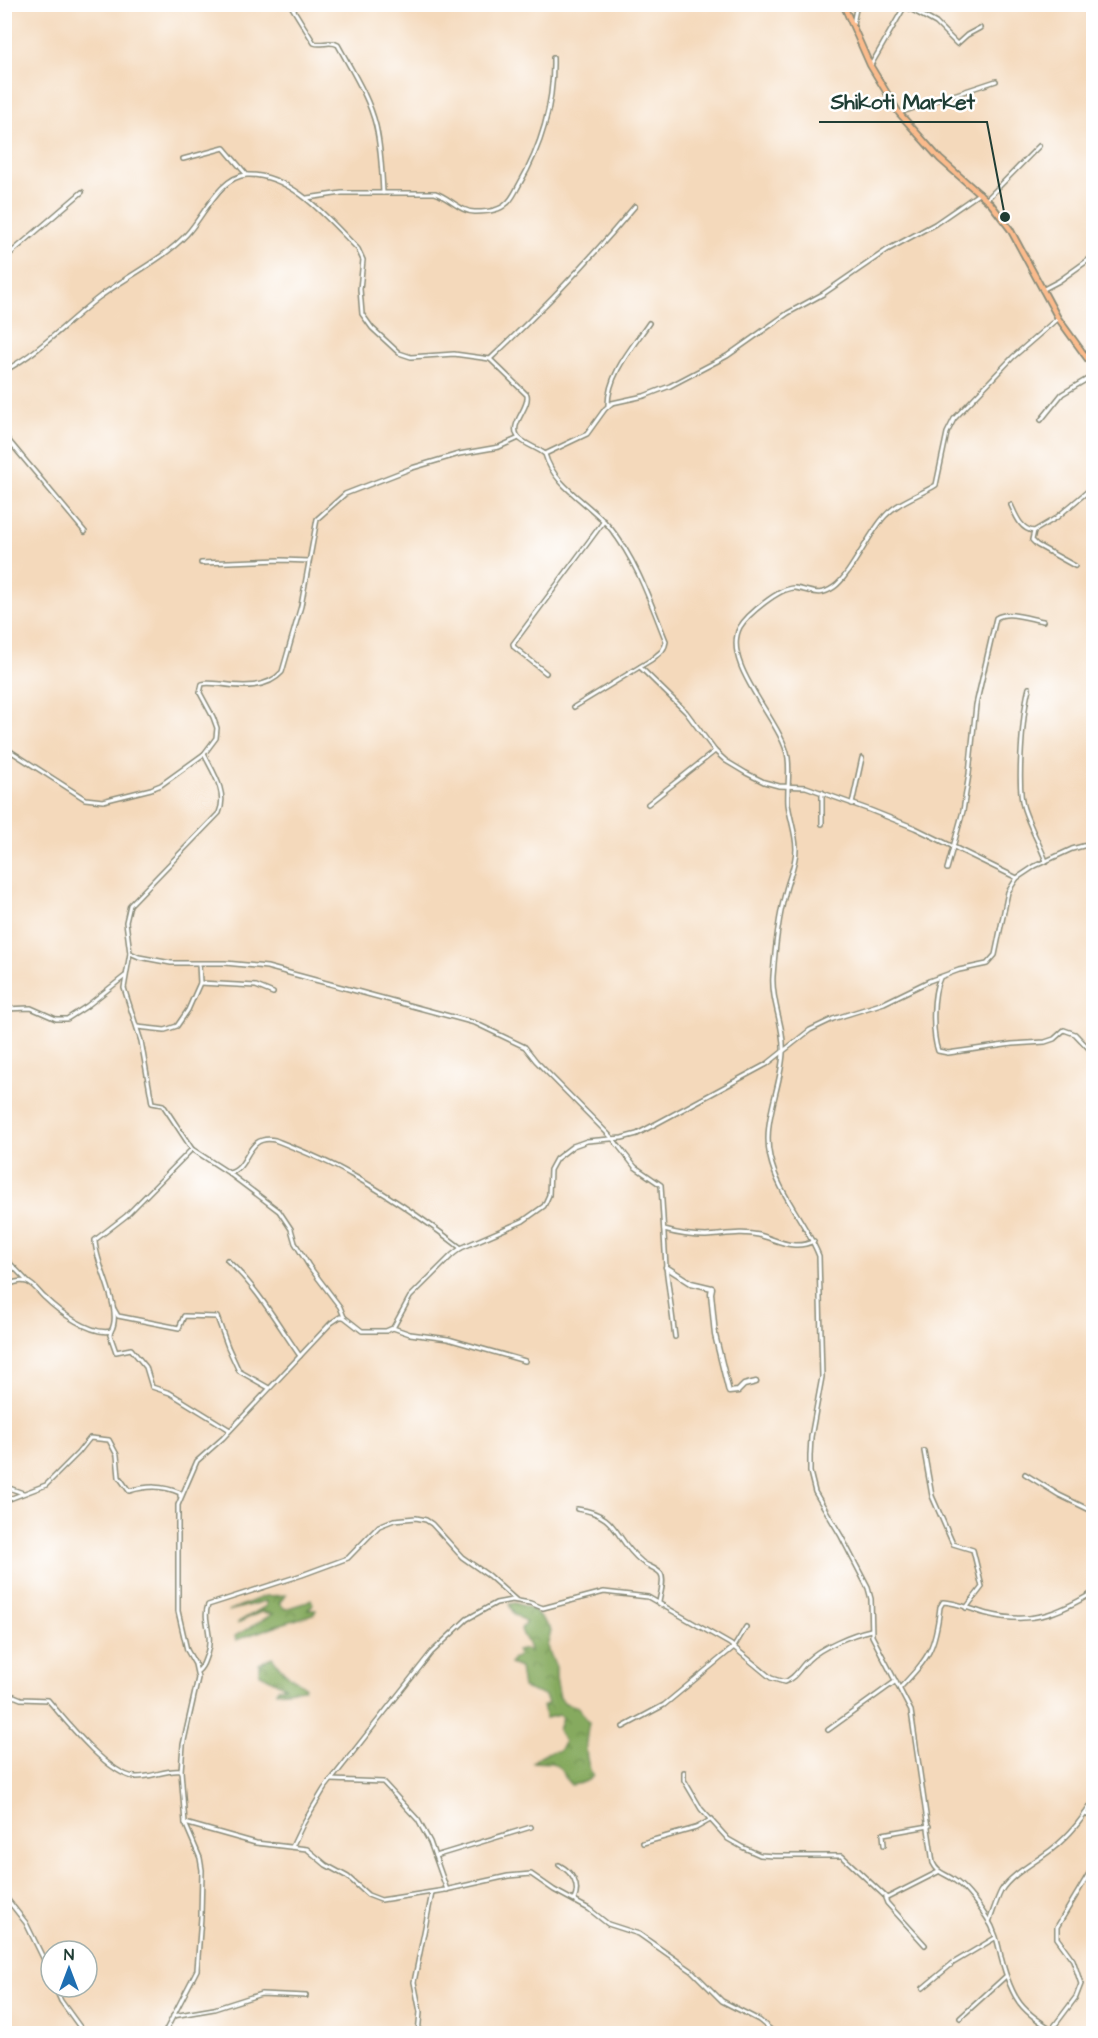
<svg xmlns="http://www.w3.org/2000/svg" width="1098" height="2038" font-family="'Architects Daughter',sans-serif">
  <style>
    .forest { fill: url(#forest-crowns); stroke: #527449; stroke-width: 1.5 }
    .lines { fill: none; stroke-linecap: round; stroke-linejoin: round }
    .minor-casing { stroke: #8a8b78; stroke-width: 6 }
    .tertiary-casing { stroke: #8a8b78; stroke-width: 7 }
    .primary-casing { stroke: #8a8b78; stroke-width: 8 }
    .minor { stroke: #fff; stroke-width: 3 }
    .tertiary { stroke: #fff; stroke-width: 4 }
    .primary { stroke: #fbbb8c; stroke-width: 4.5 }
    .leader { fill: none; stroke: #1f3d34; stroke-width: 2 }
    .callout-dot { fill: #1f3d34; stroke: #fff; stroke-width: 2 }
    .callout-label { font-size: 21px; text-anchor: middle; font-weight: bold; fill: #1f3d34; stroke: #fff; stroke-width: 5; stroke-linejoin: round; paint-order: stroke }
  </style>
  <defs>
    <pattern id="forest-crowns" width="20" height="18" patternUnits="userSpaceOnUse" patternTransform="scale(1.5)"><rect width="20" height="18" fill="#86aa5e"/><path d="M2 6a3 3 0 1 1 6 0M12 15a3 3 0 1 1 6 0" fill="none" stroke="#6d8c4e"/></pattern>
  </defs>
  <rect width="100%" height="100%" fill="#fff"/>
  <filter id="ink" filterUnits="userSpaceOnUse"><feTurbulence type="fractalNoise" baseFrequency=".0167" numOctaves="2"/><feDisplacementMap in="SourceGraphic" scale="12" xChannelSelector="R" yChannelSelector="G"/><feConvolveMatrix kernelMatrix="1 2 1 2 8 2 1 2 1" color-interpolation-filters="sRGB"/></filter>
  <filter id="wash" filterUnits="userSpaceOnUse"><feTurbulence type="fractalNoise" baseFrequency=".008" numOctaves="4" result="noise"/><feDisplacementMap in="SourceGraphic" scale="24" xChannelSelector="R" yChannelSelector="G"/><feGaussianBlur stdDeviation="1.35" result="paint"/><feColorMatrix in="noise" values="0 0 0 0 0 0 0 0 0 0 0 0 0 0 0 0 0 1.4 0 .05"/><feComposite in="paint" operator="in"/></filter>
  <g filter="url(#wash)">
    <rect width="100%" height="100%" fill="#f4d9bb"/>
    <g class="forest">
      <path d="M 286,1595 L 279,1603 L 285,1609 L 304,1603 L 311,1599 L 313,1604 L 308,1610 L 316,1610 L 314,1614 L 278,1625 L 236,1640 L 235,1636 L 273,1614 L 261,1612 L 237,1623 L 266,1606 L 266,1601 L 228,1611 L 265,1596 Z"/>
      <path d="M 515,1603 L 533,1609 L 551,1630 L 547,1647 L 556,1667 L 556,1678 L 560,1698 L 565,1703 L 578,1707 L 589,1723 C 585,1742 584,1759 593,1776 C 588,1782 579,1784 571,1785 L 564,1777 L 561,1769 L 552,1763 L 533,1762 C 541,1754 548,1751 559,1751 L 564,1742 L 558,1730 L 562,1717 L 559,1715 L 546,1718 L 542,1707 L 548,1703 L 545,1696 L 523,1688 L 520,1668 L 510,1664 L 512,1659 L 518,1656 L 517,1651 L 525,1649 L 530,1652 C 530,1643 523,1638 521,1629 L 526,1622 L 514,1614 L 509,1604 Z"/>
      <path d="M 272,1657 L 284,1672 L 305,1687 L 304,1689 L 276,1692 L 277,1689 L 285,1687 L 259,1673 L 259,1664 Z"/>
    </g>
  </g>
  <g filter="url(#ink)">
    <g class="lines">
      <g class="minor-casing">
        <g id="minor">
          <path d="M 290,4 L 314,43 C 322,46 330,40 338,45 C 352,71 369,97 376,126 C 381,148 382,171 383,193 L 342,193 L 307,198"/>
          <path d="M 905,6 L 936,23 L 957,44 L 967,35 L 980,28"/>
          <path d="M 853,24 L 857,4"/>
          <path d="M 871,65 L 906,4"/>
          <path d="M 899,113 L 996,81"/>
          <path d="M 183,159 L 224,148 L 246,174"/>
          <path d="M 383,193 L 435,193 C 449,197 461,213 476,212 C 485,212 499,211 506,204 C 512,200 515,192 519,185 C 541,147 554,103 553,58"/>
          <path d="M 987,199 L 1039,146"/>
          <path d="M 5,258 L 82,192"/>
          <path d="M 1042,290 L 1059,281 L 1094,256"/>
          <path d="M 1058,318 L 1013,357 L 954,419 L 947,433 L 936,485 C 920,495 899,501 885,516 C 869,533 850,576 834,587 C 818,598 811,590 795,588 C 780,587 747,615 740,627 C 720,664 783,722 788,758 C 790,773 787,789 788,804 C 790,819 796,834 796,849 C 796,865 788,879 785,894 C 778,920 775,949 773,976 C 771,1003 785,1026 783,1053 C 781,1088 762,1122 770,1157 C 778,1194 806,1222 819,1256 L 822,1377 L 811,1437 L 810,1456 L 810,1472 L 815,1492 L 841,1536 L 868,1588 L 871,1599 L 872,1636 L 911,1711 L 933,1863 C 938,1874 945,1873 954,1880 C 966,1888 979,1906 987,1918 C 995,1930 998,1943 1001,1957 C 1012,2000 1021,2012 1060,2034"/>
          <path d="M 490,359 C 541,311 590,260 635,206"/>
          <path d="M 4,371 C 40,352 67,322 98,298 C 127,276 163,260 187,234 C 204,216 220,176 247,175 C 292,173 330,221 358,249 L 363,260 L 360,289 L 362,314 L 372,328 L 399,353 L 411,357 L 454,354 L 490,359 L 527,395 C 530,409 506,426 520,439 C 527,445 537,448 545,454 C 554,487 590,503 611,529 C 637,561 651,604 666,641 C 665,651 658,654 651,660 L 574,707"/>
          <path d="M 608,405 C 608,374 632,348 649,323"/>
          <path d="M 1041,420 L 1062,394 L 1094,375"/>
          <path d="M 4,435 L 85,532"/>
          <path d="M 545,454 L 587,434 L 605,409 L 612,403 L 644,396 L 670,386 L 727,356 L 788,313 L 823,294 L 887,250 L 935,224 L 980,193"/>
          <path d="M 1011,505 C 1016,516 1021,530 1034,531"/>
          <path d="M 201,563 L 281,560 L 309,561"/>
          <path d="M 1075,566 L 1037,545 L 1032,540 L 1034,531 L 1056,518 L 1094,486"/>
          <path d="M 640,667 L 686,712 L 715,751 L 726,761 L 746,773 L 764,782 L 779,786 L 806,787 L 870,810 L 915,828 L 1017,878"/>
          <path d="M 546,673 L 514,647 L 513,644 L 604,521"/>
          <path d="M 1029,688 C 1023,711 1016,788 1024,809 C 1030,827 1039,843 1046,861"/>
          <path d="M 4,747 L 85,799 L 103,801 L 151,789 L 161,785 L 204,754 L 216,738 L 217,728 L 213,717 L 200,693 L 202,684 C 208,682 214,684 221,684 C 241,687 267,689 282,672 L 301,606 L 317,519 L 345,494 L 412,468 L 459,454 L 499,447 L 519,438"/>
          <path d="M 204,754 C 213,772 228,793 219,813 L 130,905 L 126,922 L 130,953 L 139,957 L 171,963 L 225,963 L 267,967 L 475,1023 L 525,1047 L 536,1061 L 613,1139 L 635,1167 L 661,1185 L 666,1267 L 675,1337"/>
          <path d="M 648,804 L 715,751"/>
          <path d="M 852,804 L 862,758"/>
          <path d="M 822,824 L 822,792"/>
          <path d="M 947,869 L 963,811 L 969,774 L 976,705 L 996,618 C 1008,610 1030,619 1043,621"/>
          <path d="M 130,953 L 124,988 L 141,1041 L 152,1103 L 163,1105 L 192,1149 L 229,1173 C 250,1169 245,1134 275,1140 C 300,1150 326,1160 350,1174 C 389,1195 426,1221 461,1248"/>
          <path d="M 940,978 C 932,994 932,1034 938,1051 L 948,1053 L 1012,1044 L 1045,1042 L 1054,1039 L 1064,1030 L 1075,1034 L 1094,1054"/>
          <path d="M 200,983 L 256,986 L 273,993"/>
          <path d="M 4,1009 L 31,1008 L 56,1019 L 67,1019 L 87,1006 L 125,976"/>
          <path d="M 137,1027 L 165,1030 L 177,1026 L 188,1010 L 200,983 L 199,964"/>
          <path d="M 230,1174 L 279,1211 L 291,1229 L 295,1243 L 309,1266 L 340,1307 L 344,1317"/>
          <path d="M 664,1230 C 678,1234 692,1236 706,1236 C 724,1235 741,1231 759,1235 C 778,1240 793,1251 814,1241"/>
          <path d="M 4,1257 L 28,1282"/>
          <path d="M 227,1260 C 257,1287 277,1323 300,1356"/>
          <path d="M 4,1286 C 12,1283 19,1280 27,1282 C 35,1285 39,1293 45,1298 C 58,1311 92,1336 111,1331 C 124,1310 95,1265 95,1240 L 126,1216 L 192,1149"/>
          <path d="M 114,1309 L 118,1316 L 179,1328 L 184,1316 L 217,1317 L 228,1347 L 239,1371 L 269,1388"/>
          <path d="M 393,1328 L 410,1334 L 448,1339 L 525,1361"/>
          <path d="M 111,1331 L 110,1335 L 116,1352 L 131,1349 L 146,1367 L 152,1387 L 170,1393 L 230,1430"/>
          <path d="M 924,1451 L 932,1496 L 953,1544 L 973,1550 L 982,1587 L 966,1608"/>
          <path d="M 1025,1474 L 1059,1495 L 1094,1512"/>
          <path d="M 4,1483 L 9,1488 L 23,1493"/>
          <path d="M 4,1501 L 46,1485 L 78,1453 L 90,1438 L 109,1440 L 117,1455 L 119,1477 L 129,1491 C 147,1486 162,1485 180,1493 L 180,1496"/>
          <path d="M 577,1509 C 619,1514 614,1539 641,1561 C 646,1566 657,1568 661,1574 C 665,1580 660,1595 659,1602"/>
          <path d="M 198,1671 C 204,1666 204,1661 207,1654 C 214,1632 202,1621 208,1605 L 302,1575 L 348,1558 L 379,1526 L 394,1520 L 416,1518 L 426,1520 L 432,1524 L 462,1557 L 489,1576 L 516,1600"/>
          <path d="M 900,1688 C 929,1657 935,1650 940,1607 L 943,1602 C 958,1602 974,1611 988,1614 C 1031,1625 1058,1614 1094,1592"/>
          <path d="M 4,1692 L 21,1699 L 48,1700 C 65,1720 109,1775 135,1777 C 151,1778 166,1769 181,1771"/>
          <path d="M 623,1727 L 664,1705 L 734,1647 L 746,1627"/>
          <path d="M 828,1730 L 896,1681"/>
          <path d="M 684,1772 L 684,1780 L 701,1809 L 728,1839 L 742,1847 L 760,1855 L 774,1856 L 842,1856 L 887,1898 L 938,1872"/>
          <path d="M 331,1780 L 383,1782 L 418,1820 L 430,1842 L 447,1890"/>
          <path d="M 1085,1814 L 1094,1818"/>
          <path d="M 643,1843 L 696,1828 L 712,1819"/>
          <path d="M 884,1845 L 883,1834 L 929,1826"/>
          <path d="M 292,1847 L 303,1824 L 324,1789 L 431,1653 L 467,1619 L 496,1603 L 512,1600 L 530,1603 L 543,1608 L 604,1592 L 648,1597 L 730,1644 L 771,1678 L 784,1682 C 795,1679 800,1667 808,1660 C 821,1647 853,1634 871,1630"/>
          <path d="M 435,1856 L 531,1827"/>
          <path d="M 559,1865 C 572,1872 581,1885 574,1900"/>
          <path d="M 4,1895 L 26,1923 L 51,1974"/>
          <path d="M 885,1898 L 887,1903 L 925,1945"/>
          <path d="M 989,1922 C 993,1912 996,1901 1001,1891 C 1009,1877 1031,1864 1044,1855 C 1065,1841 1081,1822 1094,1800"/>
          <path d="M 55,1987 L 61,2001 L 85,2034"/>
          <path d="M 923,1988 L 953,1963 L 995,1938"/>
          <path d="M 173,2016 L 214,2009 L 261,1994 L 306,1996"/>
          <path d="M 960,2018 L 1006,1976"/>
          <path d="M 1052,2029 L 1076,1997 L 1081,1984 L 1073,1960 L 1057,1938 L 1057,1927 L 1094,1865"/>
          <path d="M 164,2034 L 197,1970 L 201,1917 L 202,1870 L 200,1858 L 185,1823"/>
          <path d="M 418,2034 L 420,2012 L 414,1982 L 432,1893"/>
          <path d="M 776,2034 L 759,2020 L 722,2001 L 692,1971 L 639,1934 L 608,1924 L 589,1909 L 554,1890 L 531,1874 L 508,1876 L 445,1890 L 381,1900 L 368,1895 L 348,1877 L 326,1865 L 307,1849 L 256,1843 L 185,1823 L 181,1771 L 183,1745 L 198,1678 L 195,1664 L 187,1650 L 178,1611 L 178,1505 L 197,1461 L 223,1438 L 331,1323 L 340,1317 L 344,1317 L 362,1331 L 386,1331 L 393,1328 L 410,1297 L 452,1255 L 461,1248 L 523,1221 L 544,1206 L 549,1195 L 550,1170 L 556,1159 L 573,1146 L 587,1141 L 622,1138 L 637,1134 L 767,1064 L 810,1030 L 833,1019 L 884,1003 L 929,981 L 959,970 L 987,964 L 995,955 L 1008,892 L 1017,878 L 1035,866 L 1072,849 L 1094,843"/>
        </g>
      </g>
      <g class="tertiary-casing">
        <path id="tertiary" d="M 666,1267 L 691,1283 L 712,1288 L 711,1293 L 715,1335 L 729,1392 L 738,1391 L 744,1385 L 756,1382"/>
      </g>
      <g class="primary-casing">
        <path id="primary" d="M 843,4 L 870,65 L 899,113 L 940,159 L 991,204 L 1010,229 L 1058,318 L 1094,368"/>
      </g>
      <use href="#minor" class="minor"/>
      <use href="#tertiary" class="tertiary"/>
      <use href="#primary" class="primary"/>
    </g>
  </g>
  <path class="leader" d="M1005 217L987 122H819"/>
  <circle class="callout-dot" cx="1005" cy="217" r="6"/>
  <g class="callout-label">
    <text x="903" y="109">Shikoti Market</text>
  </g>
  <rect width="1098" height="2038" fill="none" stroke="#fff" stroke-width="24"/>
  <g transform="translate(69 1969)"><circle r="28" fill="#ffffff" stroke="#a5b1ae" stroke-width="1.5"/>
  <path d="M0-4.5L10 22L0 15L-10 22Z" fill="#1f6fb2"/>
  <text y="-9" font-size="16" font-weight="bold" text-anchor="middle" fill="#1f3d34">N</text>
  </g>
</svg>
